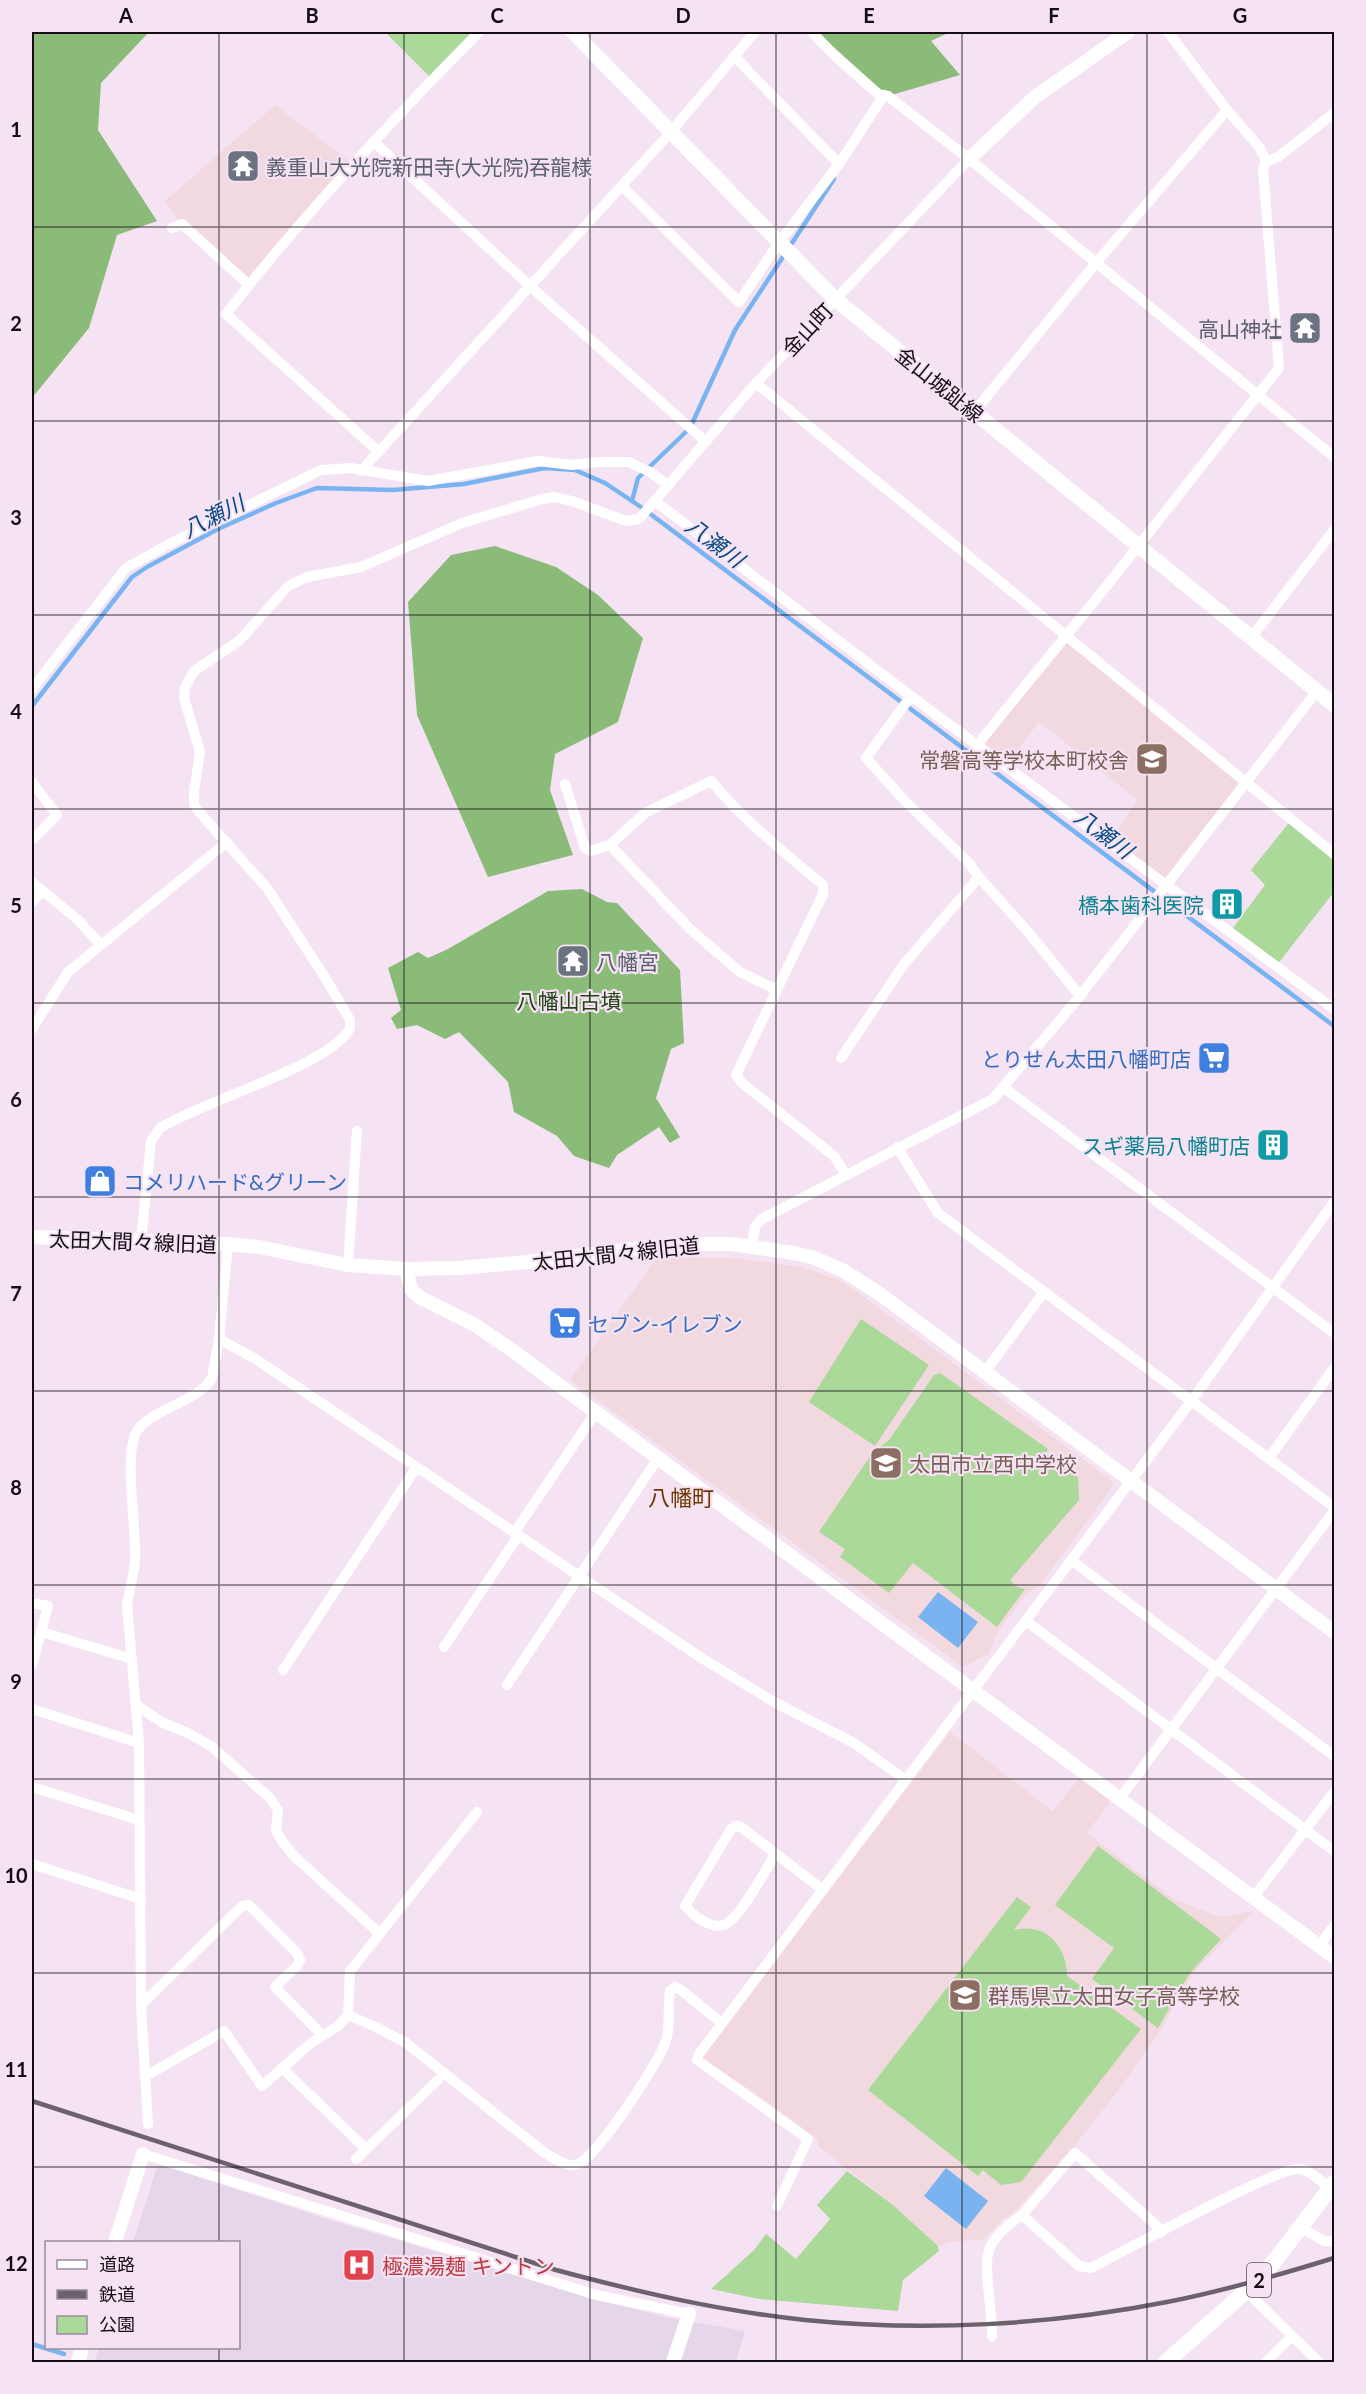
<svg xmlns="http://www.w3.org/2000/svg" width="1366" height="2394" font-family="Lato,'Noto Sans JP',sans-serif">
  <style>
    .education { fill: #f2d8df }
    .medical { fill: #e5d6e9 }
    .green { fill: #abd999 }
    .forest { fill: #8abb78 }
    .water { fill: #79b4f0 }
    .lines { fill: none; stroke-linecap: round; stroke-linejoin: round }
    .stream { stroke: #79b4f0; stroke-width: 4.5 }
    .minor { stroke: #fff; stroke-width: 10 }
    .tertiary { stroke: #fff; stroke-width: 14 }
    .secondary { stroke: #fff; stroke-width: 15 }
    .primary { stroke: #fff; stroke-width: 16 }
    .rail { stroke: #6c626c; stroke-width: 4.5 }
    .grid { fill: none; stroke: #140e14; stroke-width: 1.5; stroke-opacity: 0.55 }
    .labels { text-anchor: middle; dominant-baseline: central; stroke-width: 4.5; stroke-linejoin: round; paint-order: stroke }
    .shield { fill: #f5e3f4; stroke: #584e57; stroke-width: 1.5 }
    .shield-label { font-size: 20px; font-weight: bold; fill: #140e14 }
    .worship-label { font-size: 21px; fill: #5b616d; stroke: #f5e3f4; text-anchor: start }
    .street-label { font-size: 21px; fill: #140e14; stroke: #f5e3f4 }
    .education-label { font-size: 21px; fill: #785e54; stroke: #f5e3f4; text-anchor: start }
    .culture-label { font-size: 21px; fill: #0d838f; stroke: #f5e3f4; text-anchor: end }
    .park-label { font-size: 21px; fill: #234315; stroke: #f5e3f4 }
    .shop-label { font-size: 21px; fill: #366cbe; stroke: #f5e3f4; text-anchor: start }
    .health-label { font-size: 21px; fill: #be3a42; stroke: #f5e3f4; text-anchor: start }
    .water-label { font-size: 22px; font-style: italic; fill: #064980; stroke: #f5e3f4 }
    .neighbourhood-label { font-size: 22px; fill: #703700; stroke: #f5e3f4 }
    .neatline { fill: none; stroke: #140e14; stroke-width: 2 }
    .grid-label { font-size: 20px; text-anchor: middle; font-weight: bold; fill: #140e14 }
  </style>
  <rect width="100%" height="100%" fill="#f5e3f4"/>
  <g class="education">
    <path d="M 275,105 L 352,163 L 249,285 L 182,224 L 165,201 Z"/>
    <path d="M 1066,636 L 1245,781 L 1166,885 L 1109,843 L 1138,800 L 1039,722 L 1005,766 L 977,745 Z"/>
    <path d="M 657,1257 L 729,1258 L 768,1262 L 803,1267 L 838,1280 L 856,1291 L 1112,1481 L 1113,1486 L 1041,1584 L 1026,1595 L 999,1630 L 989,1654 L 963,1667 L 570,1380 Z"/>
    <path d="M 950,1732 L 1053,1811 L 1080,1777 L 1111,1800 L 1087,1833 L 1174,1899 L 1220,1917 L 1254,1911 L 1194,1972 L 1160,2031 L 1120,2088 L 1076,2144 L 1017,2209 L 1002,2220 L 983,2240 L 955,2241 L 938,2246 L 893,2205 L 818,2146 L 817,2139 L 764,2099 L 703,2059 L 703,2056 Z"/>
  </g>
  <path class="medical" d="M 162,2165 L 333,2221 L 555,2287 L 664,2317 L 745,2331 L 736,2362 L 94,2362 L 99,2348 L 238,2348 L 238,2242 L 133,2242 L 157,2167 L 161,2168 Z"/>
  <g class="green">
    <path d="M 385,32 L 479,32 L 432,79 Z"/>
    <path d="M 1292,819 L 1334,854 L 1334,892 L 1276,966 L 1230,932 L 1265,885 L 1251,870 Z"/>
    <path d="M 861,1319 L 929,1365 L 875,1446 L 809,1402 Z"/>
    <path d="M 940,1373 L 1048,1449 L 1046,1454 L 1078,1477 L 1079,1500 L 1010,1580 L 1017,1587 L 1025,1589 L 997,1627 L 913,1563 L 889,1593 L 840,1557 L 845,1549 L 819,1532 L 873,1452 L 889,1440 L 934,1375 Z"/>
    <path d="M 1098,1846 L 1221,1939 L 1190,1973 L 1158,2028 L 1092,1979 L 1114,1948 L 1055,1905 Z"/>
    <path d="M 1017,1897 L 1031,1907 L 1014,1930 C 1046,1922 1067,1946 1067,1976 L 1141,2029 L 1021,2182 L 1001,2185 L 983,2170 L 978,2176 L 868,2090 Z"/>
    <path d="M 847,2171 L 893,2205 L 938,2246 L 939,2251 L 903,2280 L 898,2311 L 759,2299 L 711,2289 L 754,2250 L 766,2234 L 796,2259 L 830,2219 L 817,2205 Z"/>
  </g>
  <g class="forest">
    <path d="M 32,32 L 149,32 L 101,83 L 98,130 L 157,221 L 117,235 L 89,328 L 32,398 Z"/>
    <path d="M 817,32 L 950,32 L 931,41 L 960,75 L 888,96 Z"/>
    <path d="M 495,546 L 556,567 L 598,595 L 643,638 L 618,722 L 555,754 L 550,790 L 573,855 L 488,877 L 417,715 L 408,602 L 451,555 Z"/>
    <path d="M 582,889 L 607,902 L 617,903 L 680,970 L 684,1043 L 671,1049 L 656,1098 L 680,1137 L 670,1143 L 659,1127 L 617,1155 L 609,1168 L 574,1156 L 557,1136 L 514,1112 L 508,1082 L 459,1032 L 445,1039 L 417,1025 L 397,1029 L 391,1018 L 401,1010 L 388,968 L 418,952 L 428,958 L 448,949 L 548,891 Z"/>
  </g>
  <g class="water">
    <path d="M 938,1592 L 978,1622 L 958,1648 L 918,1617 Z"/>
    <path d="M 946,2168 L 988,2201 L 966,2229 L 924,2196 Z"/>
  </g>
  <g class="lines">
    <g class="stream">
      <path d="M 632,501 L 638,478 L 690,428 L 735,330 L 834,179"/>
      <path d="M 32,706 L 132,577 L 147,567 L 218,529 L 276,503 L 317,488 L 393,490 L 464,484 L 545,468 L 575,470 L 605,483 L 641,507 L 1334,1026"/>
      <path d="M 32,2344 L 64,2354"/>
    </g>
    <g class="minor">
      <path d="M 812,32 L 835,56 L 878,94 L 888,96 L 969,159 L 1334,457"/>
      <path d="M 1168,32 L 1227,110 L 1260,148 L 1266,162 L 1278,157 L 1334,113"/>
      <path d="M 374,142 L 530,286 L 706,442"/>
      <path d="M 839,164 L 884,95"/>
      <path d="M 622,186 L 739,302 L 778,244 L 839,164 L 734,56"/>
      <path d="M 172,228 L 182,224 L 249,285"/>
      <path d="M 756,383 L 1334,854"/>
      <path d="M 974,412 L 1096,263 L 1227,110"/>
      <path d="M 379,452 L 226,314 C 304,214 390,122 479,32"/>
      <path d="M 361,471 L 670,133 L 755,32"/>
      <path d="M 655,501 L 911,696 L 1334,1009"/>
      <path d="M 1251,638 L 1334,530"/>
      <path d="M 32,689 L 126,568 L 171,543 L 321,470 L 351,468 L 428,481 L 538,461 L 572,465 L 600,462 L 629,462 L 650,472 L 668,485"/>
      <path d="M 911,696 L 866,758 L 904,800 L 969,863 L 979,877 L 1029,933 L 1080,996"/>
      <path d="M 977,745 L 1105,588 L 1279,368 L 1263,169 L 1266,162"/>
      <path d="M 32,782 L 57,815 L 32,840"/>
      <path d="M 565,784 L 585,848 L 591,851 L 610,845 L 645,813 L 711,781 C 744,821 784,852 823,885 L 823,894 L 736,1075 L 742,1083 L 834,1156 L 846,1175"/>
      <path d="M 610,845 L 690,929 L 740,972 L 777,990"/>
      <path d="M 32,882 L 78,920 L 100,944"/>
      <path d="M 32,902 L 42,892"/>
      <path d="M 32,1029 L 68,972 L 227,842"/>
      <path d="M 841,1058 L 904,964 L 979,877"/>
      <path d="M 1003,1087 L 1334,1333"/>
      <path d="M 897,1147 L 938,1213 L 1334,1507"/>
      <path d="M 141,1242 L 151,1141 L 160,1128 C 200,1102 332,1065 350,1028 L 350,1020 L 326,979 L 267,888 L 199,812 L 194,804 L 194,792 L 200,752 L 184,698 L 185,688 L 194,671 L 239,641 L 288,586 L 307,577 L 361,567 L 462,523 L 542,499 L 555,497 L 572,501 L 626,521 L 639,519 L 756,383 L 969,159"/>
      <path d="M 752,1246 L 755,1227 L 762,1219 L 993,1099 L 1080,996 L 1317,691"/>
      <path d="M 348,1265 L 357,1131"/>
      <path d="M 219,1339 L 254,1358 L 703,1659 L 776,1703 L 854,1743 L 906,1780"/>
      <path d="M 985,1372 L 1044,1292"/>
      <path d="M 1269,1458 L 1334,1368"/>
      <path d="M 514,1533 L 596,1412"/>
      <path d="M 1071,1560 L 1334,1756"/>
      <path d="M 32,1603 L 48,1606 L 32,1665"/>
      <path d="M 1026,1621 L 1334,1851"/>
      <path d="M 42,1632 L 132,1659"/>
      <path d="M 444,1647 L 518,1536"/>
      <path d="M 283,1670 L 416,1468"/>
      <path d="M 507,1685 L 658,1458"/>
      <path d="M 136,1705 L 163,1723 L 188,1733 L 211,1746 L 269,1797 L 278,1810 L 276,1831 L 282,1841 L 295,1857 L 379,1933"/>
      <path d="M 32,1709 L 139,1743"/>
      <path d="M 32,1787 L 139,1820"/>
      <path d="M 1120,1798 L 1334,1511"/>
      <path d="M 775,1854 C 766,1870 741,1916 726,1924 C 714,1931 693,1916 685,1906 L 731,1829 L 736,1826 L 741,1827 L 823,1890"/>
      <path d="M 32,1864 L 141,1899"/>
      <path d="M 1253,1898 L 1334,1792"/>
      <path d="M 1319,1946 L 1334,1926"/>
      <path d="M 141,2005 L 242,1906 L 249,1905 L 297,1953 L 300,1960 L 297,1966 L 275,1987 L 322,2035"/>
      <path d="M 348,2015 L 378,2028 L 406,2043 L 545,2153 C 554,2158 567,2168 578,2164 C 598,2156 659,2062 666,2041 C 671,2025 667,2007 670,1991 L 675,1987 L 681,1990 L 722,2023"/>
      <path d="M 282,2068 L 366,2149"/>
      <path d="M 146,2076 L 224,2031 L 262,2086 L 311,2043 L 338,2026 L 348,2015 L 350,1971 L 477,1812"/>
      <path d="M 148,2124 L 141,2005 L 139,1743 L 127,1605 C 129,1590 134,1575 135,1560 C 137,1530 123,1454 137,1431 C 151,1409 198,1402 212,1378 L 219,1339 L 228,1244"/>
      <path d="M 143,2154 L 596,2295 L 689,2314"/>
      <path d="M 356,2159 L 438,2080"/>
      <path d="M 777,2206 L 808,2139 L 697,2060 L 699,2054 L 1192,1400 L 1334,1202"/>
      <path d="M 1022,2215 L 1075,2153 L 1156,2225 L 1161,2233"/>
      <path d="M 1300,2227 L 1324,2241 L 1334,2241"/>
      <path d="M 1247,2292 L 1319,2362"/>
      <path d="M 992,2336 C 993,2315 983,2268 989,2250 C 994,2236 1010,2223 1022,2215 L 1079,2266 L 1091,2268 C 1121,2253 1278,2166 1299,2169 C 1310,2170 1322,2182 1330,2189"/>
      <path d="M 1266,2362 L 1292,2336"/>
    </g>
    <g class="tertiary">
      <path d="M 969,159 L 1035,97 L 1128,32"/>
      <path d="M 32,1237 L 228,1244 L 259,1247 L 348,1265 L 406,1269 L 460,1268 L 528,1262 L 673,1244 L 731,1244 L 794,1253 L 812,1257 L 844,1271 L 880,1294 L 1334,1632"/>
      <path d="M 406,1269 L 411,1289 L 419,1297 L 475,1325 L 513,1351 L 1334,1957"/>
      <path d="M 115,2242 L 143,2154"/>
      <path d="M 78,2362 L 82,2348"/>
      <path d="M 673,2362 L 689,2314"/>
    </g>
    <path class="secondary" d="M 573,32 L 835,299 L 1334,705"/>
    <path class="primary" d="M 1166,2362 L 1263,2276 L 1334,2183"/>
    <path class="rail" d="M 32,2101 L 556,2270 C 638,2292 720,2311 805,2320 C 924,2332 1050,2325 1167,2302 C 1224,2291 1279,2275 1334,2258"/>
  </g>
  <path class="grid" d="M 219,32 L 219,2242M 404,32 L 404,2362M 590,32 L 590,2362M 776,32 L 776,2362M 962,32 L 962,2362M 1147,32 L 1147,2362M 32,227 L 1334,227M 32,421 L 1334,421M 32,615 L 1334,615M 32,809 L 1334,809M 32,1003 L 1334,1003M 32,1197 L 1334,1197M 32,1391 L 1334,1391M 32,1585 L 1334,1585M 32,1779 L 1334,1779M 32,1973 L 1334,1973M 32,2167 L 1334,2167M 219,2348 L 219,2362"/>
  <defs>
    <g id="temple-square" transform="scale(1.725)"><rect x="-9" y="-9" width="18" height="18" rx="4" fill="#6b7280" stroke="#f5e3f4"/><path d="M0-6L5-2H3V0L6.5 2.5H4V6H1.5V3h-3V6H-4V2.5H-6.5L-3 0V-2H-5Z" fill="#fff"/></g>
    <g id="school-square" transform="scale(1.725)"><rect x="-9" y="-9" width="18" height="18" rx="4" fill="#8d6e63" stroke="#f5e3f4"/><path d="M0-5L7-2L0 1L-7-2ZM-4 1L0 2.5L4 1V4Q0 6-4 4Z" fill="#fff"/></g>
    <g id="building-square" transform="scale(1.725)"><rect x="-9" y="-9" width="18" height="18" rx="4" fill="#0f9aa8" stroke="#f5e3f4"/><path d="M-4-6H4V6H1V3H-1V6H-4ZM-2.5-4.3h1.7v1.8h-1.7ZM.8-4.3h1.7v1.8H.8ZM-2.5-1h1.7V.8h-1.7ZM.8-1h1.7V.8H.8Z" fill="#fff"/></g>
    <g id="supermarket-square" transform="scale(1.725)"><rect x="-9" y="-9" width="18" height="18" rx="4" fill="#3f7fe0" stroke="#f5e3f4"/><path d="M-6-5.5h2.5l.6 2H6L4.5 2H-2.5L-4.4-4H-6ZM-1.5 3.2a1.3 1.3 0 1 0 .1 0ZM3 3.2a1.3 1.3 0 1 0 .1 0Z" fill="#fff"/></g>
    <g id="shop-square" transform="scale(1.725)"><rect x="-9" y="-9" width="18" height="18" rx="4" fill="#3f7fe0" stroke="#f5e3f4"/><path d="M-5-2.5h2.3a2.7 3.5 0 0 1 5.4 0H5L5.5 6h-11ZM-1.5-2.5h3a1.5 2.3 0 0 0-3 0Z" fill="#fff"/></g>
    <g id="hospital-square" transform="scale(1.725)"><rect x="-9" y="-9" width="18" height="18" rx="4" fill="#e0444e" stroke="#f5e3f4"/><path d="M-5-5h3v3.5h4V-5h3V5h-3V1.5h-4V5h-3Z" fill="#fff"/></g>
  </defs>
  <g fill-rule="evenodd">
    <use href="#temple-square" x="243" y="166"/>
    <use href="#temple-square" x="1305" y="328"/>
    <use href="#school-square" x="1152" y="759"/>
    <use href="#building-square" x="1227" y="904"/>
    <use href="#temple-square" x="573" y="961"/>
    <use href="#supermarket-square" x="1214" y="1058"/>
    <use href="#building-square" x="1273" y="1145"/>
    <use href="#shop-square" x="100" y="1181"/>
    <use href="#supermarket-square" x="565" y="1323"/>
    <use href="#school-square" x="886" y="1463"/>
    <use href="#school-square" x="965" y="1995"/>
    <use href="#hospital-square" x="359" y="2265"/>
  </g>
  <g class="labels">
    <rect class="shield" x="1247" y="2263" width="24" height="34" rx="4.5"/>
    <g class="shield-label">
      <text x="1259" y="2280">2</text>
    </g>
    <g class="worship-label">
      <text x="266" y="166">義重山大光院新田寺(大光院)吞龍様</text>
      <text x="1282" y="328" text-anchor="end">高山神社</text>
      <text x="596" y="961">八幡宮</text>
    </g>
    <g class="street-label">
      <text transform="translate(807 329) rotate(-47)">金山町</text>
      <text transform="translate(940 384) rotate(39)">金山城趾線</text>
      <text transform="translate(133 1241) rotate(2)">太田大間々線旧道</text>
      <text transform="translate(616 1253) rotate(-6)">太田大間々線旧道</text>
    </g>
    <g class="education-label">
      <text x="1129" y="759" text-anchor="end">常磐高等学校本町校舎</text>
      <text x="909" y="1463">太田市立西中学校</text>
      <text x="988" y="1995">群馬県立太田女子高等学校</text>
    </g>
    <g class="culture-label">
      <text x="1204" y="904">橋本歯科医院</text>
      <text x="1250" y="1145">スギ薬局八幡町店</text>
    </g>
    <g class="park-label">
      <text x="569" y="1000">八幡山古墳</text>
    </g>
    <g class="shop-label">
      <text x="1191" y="1058" text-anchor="end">とりせん太田八幡町店</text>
      <text x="123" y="1181">コメリハード&amp;グリーン</text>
      <text x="588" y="1323">セブン-イレブン</text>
    </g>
    <g class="health-label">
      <text x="382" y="2265">極濃湯麺 キントン</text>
    </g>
    <g class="water-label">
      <text transform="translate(213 516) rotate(-27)">八瀬川</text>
      <text transform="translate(715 542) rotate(37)">八瀬川</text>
      <text transform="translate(1104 833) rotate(37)">八瀬川</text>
    </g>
    <g class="neighbourhood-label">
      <text x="681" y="1497">八幡町</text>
    </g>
  </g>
  <rect width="1366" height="2394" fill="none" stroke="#f5e3f4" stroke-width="66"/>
  <rect x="45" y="2241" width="195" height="108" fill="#f5e3f4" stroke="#9b8e9a" stroke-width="1.5"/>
  <rect x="57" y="2260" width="30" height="9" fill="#ffffff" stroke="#9b8e9a" stroke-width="1.5"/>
  <text x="99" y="2271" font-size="18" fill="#140e14">道路</text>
  <rect x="57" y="2290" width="30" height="9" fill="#6c626c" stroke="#9b8e9a" stroke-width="1.5"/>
  <text x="99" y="2301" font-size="18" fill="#140e14">鉄道</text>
  <rect x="57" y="2316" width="30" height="18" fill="#abd999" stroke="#9b8e9a" stroke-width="1.5"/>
  <text x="99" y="2331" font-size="18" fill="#140e14">公園</text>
  <rect x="33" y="33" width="1300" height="2328" class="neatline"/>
  <g class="grid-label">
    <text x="126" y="23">A</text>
    <text x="312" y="23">B</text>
    <text x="497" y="23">C</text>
    <text x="683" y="23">D</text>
    <text x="869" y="23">E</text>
    <text x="1054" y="23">F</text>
    <text x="1240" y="23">G</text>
    <text x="16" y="137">1</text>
    <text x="16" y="331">2</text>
    <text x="16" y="525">3</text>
    <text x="16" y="719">4</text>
    <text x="16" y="913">5</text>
    <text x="16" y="1107">6</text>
    <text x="16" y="1301">7</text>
    <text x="16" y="1495">8</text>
    <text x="16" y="1689">9</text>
    <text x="16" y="1883">10</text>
    <text x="16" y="2077">11</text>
    <text x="16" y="2271">12</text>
  </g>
</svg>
